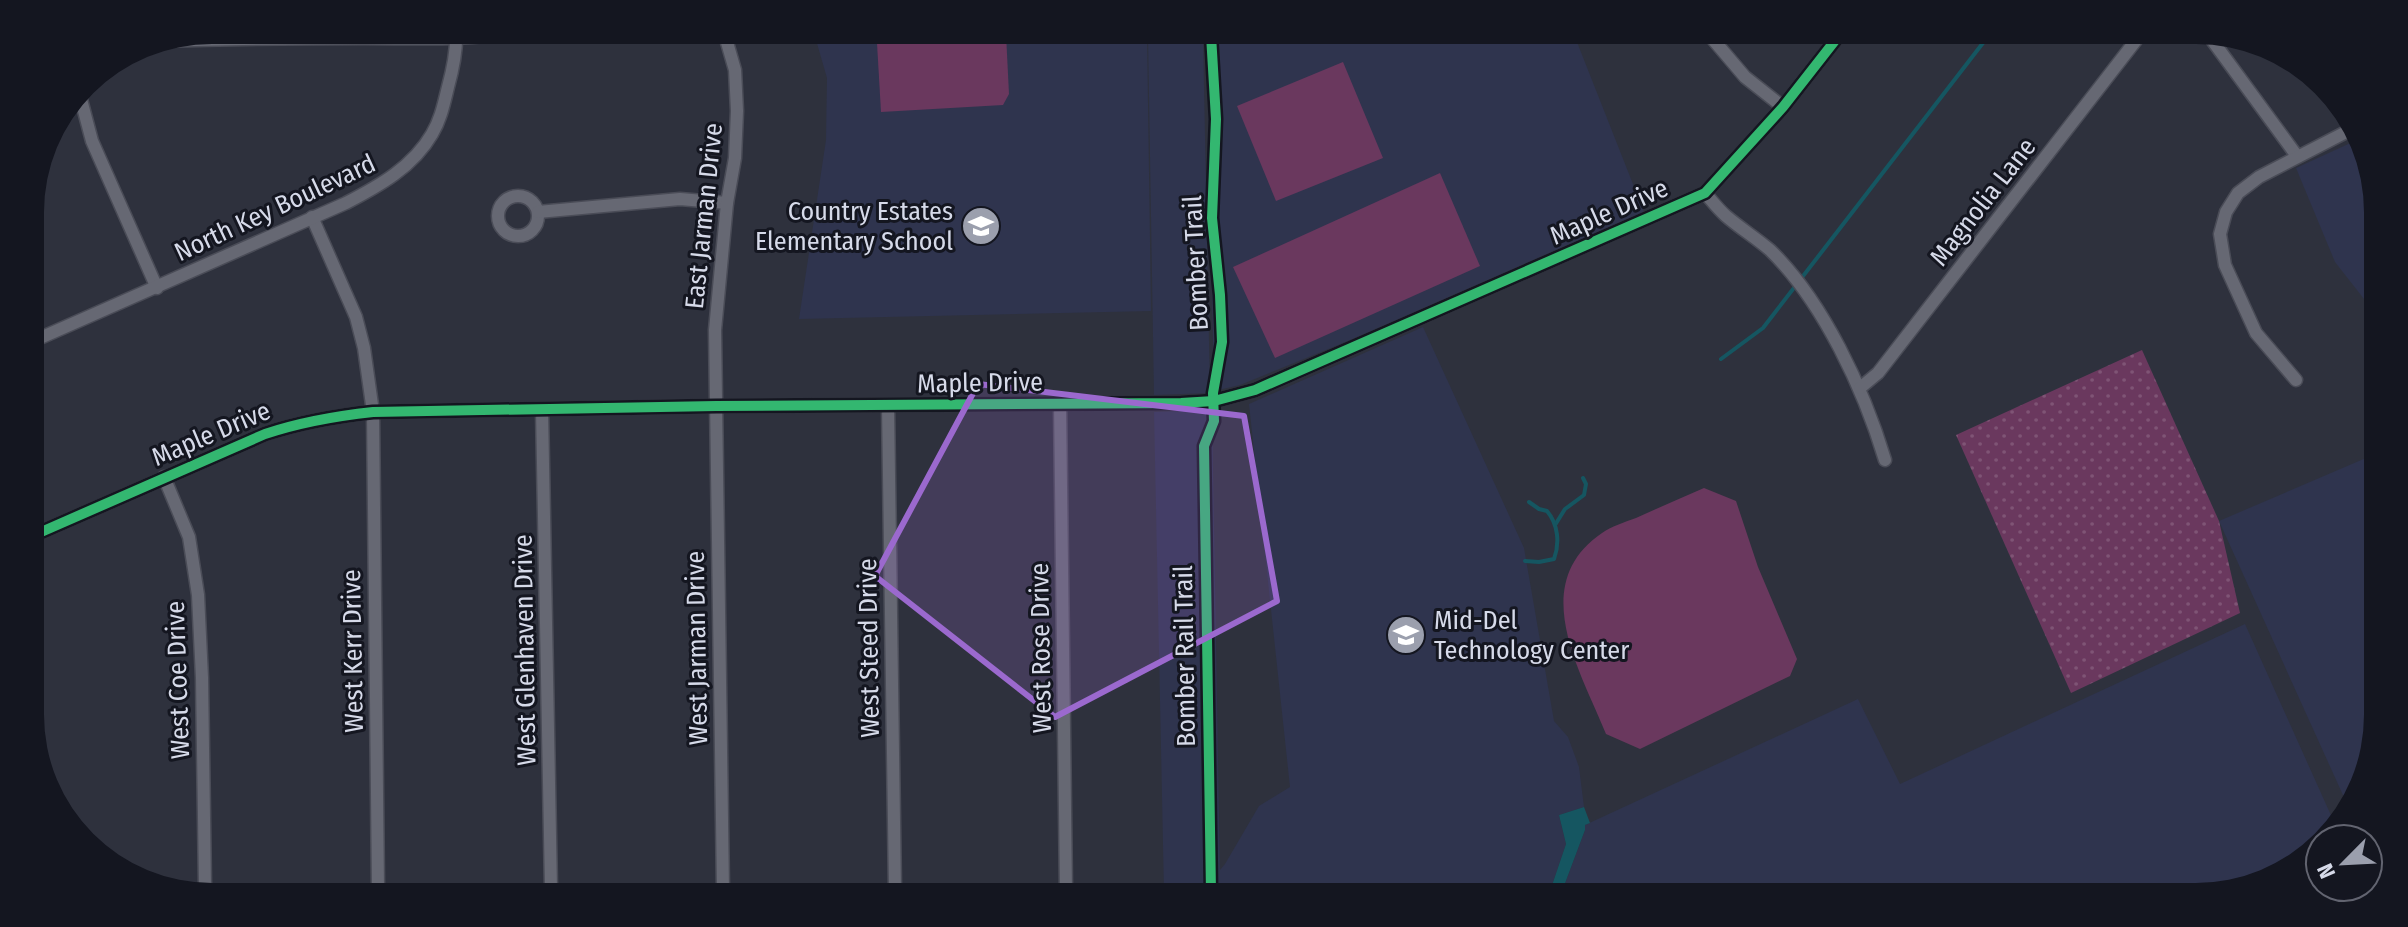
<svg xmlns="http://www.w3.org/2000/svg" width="2408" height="927" font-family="'Fira Sans Condensed',sans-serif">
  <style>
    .built { fill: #2f344e }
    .grass { fill: url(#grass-dots) }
    .pitch { fill: #6a385e }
    .water { fill: #155661 }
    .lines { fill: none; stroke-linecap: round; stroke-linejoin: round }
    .stream { stroke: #155661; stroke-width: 4 }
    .street-casing { stroke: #4a4c57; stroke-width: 15 }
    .street { stroke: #666873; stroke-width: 12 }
    .cycleway-casing { stroke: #141620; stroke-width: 15 }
    .cycleway { stroke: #33b770; stroke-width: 10 }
    .marked { fill: #9b69ce; fill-opacity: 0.2; stroke: #9b69ce; stroke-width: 6; stroke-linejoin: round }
    .labels { text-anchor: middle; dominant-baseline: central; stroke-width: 6; stroke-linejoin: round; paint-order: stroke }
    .street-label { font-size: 26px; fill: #d6dae9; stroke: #141620 }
    .poi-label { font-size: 26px; fill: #d6dae9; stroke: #141620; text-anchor: end }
  </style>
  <defs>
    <pattern id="grass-dots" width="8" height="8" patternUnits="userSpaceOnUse" patternTransform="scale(2)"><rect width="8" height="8" fill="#6a385e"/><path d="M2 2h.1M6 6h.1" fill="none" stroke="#7f5475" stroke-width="1.8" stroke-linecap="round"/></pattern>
  </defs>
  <rect width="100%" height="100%" fill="#2e313d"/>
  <g class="built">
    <path d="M 814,33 L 1147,34 L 1151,311 L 799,319 L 826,140 L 827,78 Z"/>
    <path d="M 1148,35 L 1203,35 L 1210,393 L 1154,395 Z"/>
    <path d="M 1207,35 L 1575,37 L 1644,212 L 1402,319 L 1240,385 L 1214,391 Z"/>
    <path d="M 2357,140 L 2376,188 L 2375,313 L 2335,262 L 2296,168 Z"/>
    <path d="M 1423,327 L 1524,548 L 1554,721 L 1568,737 L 1579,767 L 1584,807 L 1559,815 L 1566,844 L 1549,894 L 1164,892 L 1154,412 L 1212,410 L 1220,870 L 1225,864 L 1259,806 L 1290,787 L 1249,404 Z"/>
    <path d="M 2373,455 L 2368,774 L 2347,804 L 2219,521 Z"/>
    <path d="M 2245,624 L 2334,822 L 2307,860 L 2208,897 L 1561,894 L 1585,830 L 1585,825 L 1858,699 L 1900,784 Z"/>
  </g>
  <path class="grass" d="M 2142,350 L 2219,521 L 2240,613 L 2071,693 L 1956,435 Z"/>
  <g class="pitch">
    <path d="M 881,33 L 1006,34 L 1009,94 L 1003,105 L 881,112 L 877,43 Z"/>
    <path d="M 1343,62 L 1383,158 L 1276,201 L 1237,106 Z"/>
    <path d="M 1440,173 L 1480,266 L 1275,358 L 1233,267 Z"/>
    <path d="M 1704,488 L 1736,501 L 1758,567 L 1797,659 L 1790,676 L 1640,749 L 1606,734 C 1580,670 1527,584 1602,533 C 1612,526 1625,522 1636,518 C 1658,508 1681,498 1704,488 Z"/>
  </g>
  <path class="water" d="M 1584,807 L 1590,823 L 1585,825 L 1585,830 L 1561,894 L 1549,894 L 1566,844 L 1559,815 Z"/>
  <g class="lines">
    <g class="stream">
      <path d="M 1721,359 L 1763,328 L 1986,39"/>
      <path d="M 1555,525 L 1565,509 L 1584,495 L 1586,484 L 1583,478"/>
      <path d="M 1525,561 L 1539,562 L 1554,559 C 1560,543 1558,524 1547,511 L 1539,509 L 1529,502"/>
    </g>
    <g class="street-casing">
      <g id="street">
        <path d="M 1711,37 L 1745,77 L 1783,107"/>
        <path d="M 2212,40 L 2297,156"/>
        <path d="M 157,41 C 226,39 295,38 365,38 C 417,38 471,41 523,31"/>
        <path d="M 79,92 L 92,141 L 157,288"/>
        <path d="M 1705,193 C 1712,201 1718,209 1726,216 C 1740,228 1756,238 1770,250 C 1823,301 1864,390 1885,460"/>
        <circle cx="518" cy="216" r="20"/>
        <path d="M 538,212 L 680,199 L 727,203"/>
        <path d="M 312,217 L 356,317 L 364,348 L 373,412 L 378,888"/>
        <path d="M 31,342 L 346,203 C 379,186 413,167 432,134 C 441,119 444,103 448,87 C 453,69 457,49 456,31"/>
        <path d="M 2296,380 L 2256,333 L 2225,265 L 2220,234 L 2226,212 L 2238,193 L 2259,177 L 2352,129"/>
        <path d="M 1860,388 L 1878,373 L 2137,39"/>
        <path d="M 1060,404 L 1066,891"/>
        <path d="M 888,406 L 895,891"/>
        <path d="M 542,410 L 551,889"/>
        <path d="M 164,477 L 189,537 L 198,595 L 202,678 L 205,887"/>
        <path d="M 32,536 L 265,434 C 301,422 336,416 373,412 L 716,406 L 1181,403 L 1214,401 L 1255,390 L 1705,193 L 1783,107 L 1837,38"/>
        <path d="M 723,890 L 715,330 L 727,203 L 735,158 L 737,111 L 735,70 L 724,32"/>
      </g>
    </g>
    <use href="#street" class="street"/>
    <g class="cycleway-casing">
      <g id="cycleway">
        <path d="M 1211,35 L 1216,119 L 1212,218 L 1220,295 L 1222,342 L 1213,393 L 1214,421 L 1204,446 L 1211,892"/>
        <path d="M 32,536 L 265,434 C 301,422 336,416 373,412 L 716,406 L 1181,403 L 1214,401 L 1255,390 L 1705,193 L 1783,107 L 1837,38"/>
      </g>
    </g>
    <use href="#cycleway" class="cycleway"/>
  </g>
  <path class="marked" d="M 978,384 L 1244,416 L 1277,601 L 1055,717 L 875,576 Z"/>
  <defs>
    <g id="school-disc" transform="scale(2)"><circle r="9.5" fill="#9b9fad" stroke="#141620"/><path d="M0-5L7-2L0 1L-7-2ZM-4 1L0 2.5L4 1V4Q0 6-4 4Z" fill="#fff"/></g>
  </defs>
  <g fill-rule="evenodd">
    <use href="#school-disc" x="981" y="226"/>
    <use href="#school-disc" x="1406" y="635"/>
  </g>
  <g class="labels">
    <g class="street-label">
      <text transform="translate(1983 202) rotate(-52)">Magnolia Lane</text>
      <text transform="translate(275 208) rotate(-25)">North Key Boulevard</text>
      <text transform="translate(1609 212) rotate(-24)">Maple Drive</text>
      <text transform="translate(704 216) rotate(-84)">East Jarman Drive</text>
      <text transform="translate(1196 263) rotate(-93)">Bomber Trail</text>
      <text transform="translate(980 383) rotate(-1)">Maple Drive</text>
      <text transform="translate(211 434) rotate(-23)">Maple Drive</text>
      <text transform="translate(697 648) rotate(-91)">West Jarman Drive</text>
      <text transform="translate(869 648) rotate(-91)">West Steed Drive</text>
      <text transform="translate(1041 648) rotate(-91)">West Rose Drive</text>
      <text transform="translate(525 650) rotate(-91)">West Glenhaven Drive</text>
      <text transform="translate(353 651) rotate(-91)">West Kerr Drive</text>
      <text transform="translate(1185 656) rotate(-91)">Bomber Rail Trail</text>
      <text transform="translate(178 680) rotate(-92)">West Coe Drive</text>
    </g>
    <g class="poi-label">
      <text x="953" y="211">Country Estates<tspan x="953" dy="30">Elementary School</tspan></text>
      <text x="1434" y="620" text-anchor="start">Mid-Del<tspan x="1434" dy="30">Technology Center</tspan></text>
    </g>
  </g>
  <path d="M0 0H2408V927H0ZM212 44H2196A168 168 0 0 1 2364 212V715A168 168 0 0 1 2196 883H212A168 168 0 0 1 44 715V212A168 168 0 0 1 212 44Z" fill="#141620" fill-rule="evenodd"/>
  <g transform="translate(2344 863) rotate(246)"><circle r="38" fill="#141620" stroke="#626470" stroke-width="2"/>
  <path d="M0-6L14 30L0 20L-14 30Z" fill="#9b9fad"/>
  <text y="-12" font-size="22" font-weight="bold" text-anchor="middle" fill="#d6dae9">N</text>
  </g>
</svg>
